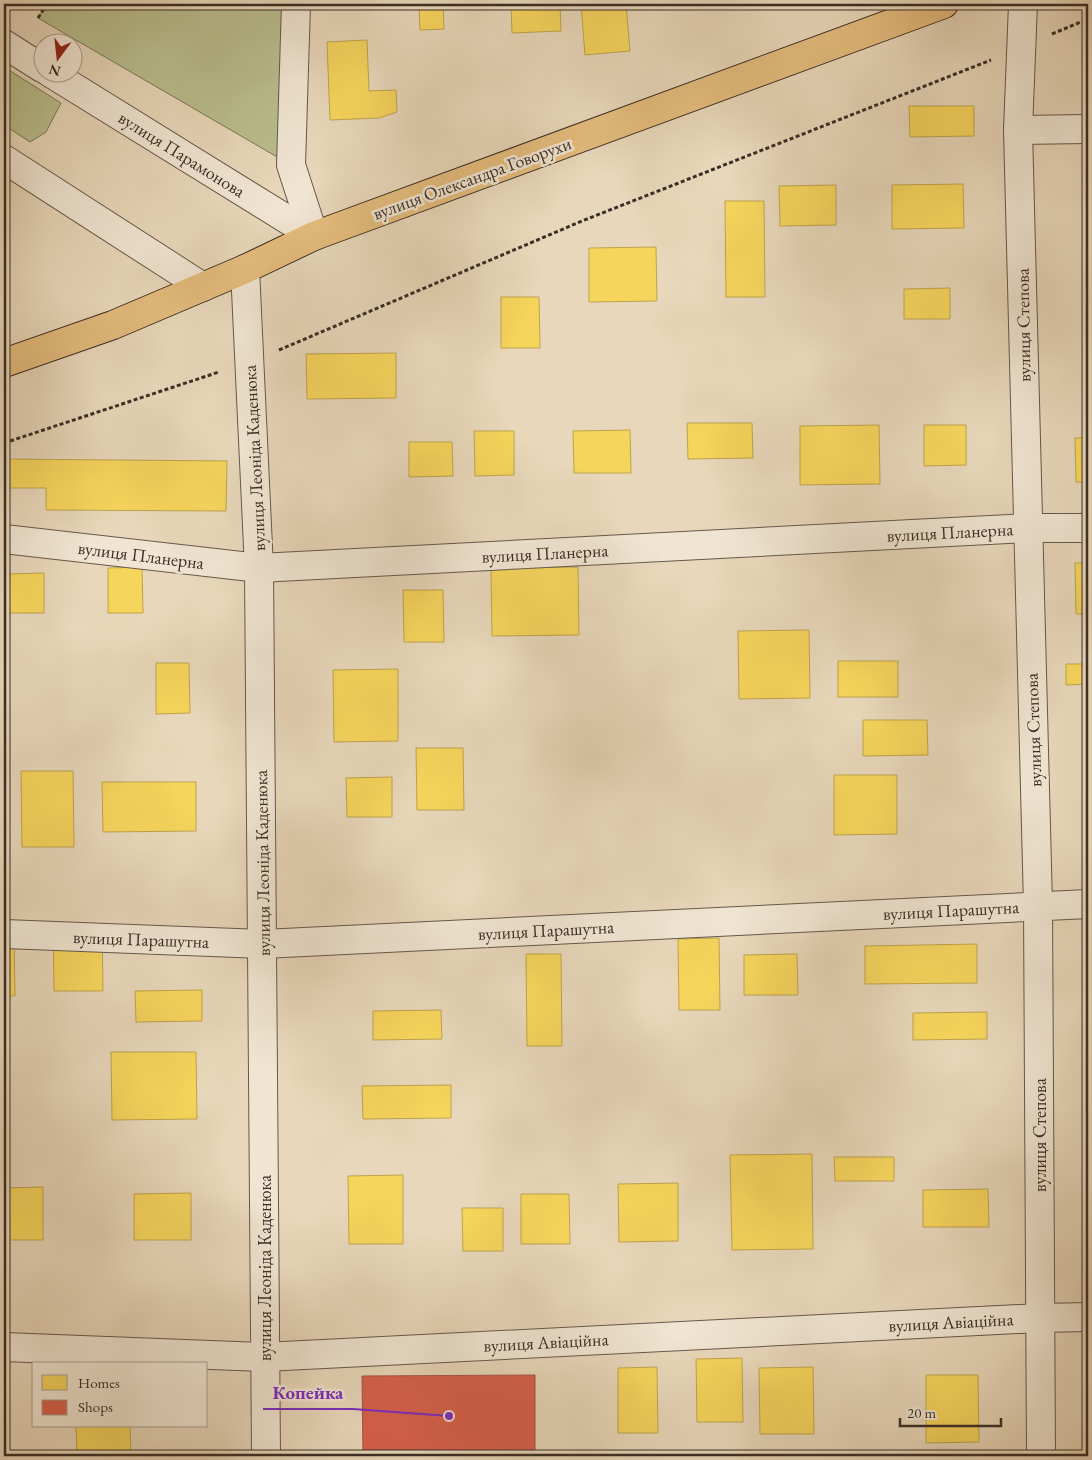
<svg xmlns="http://www.w3.org/2000/svg" width="1092" height="1460" font-family="'EB Garamond',serif">
  <style>
    .green { fill: #b9bd8d; stroke: #7a765a }
    .homes { fill: #f6d55c; stroke: #bea34c }
    .shops { fill: #d6604d; stroke: #a85141 }
    .lines { fill: none; stroke-linecap: round; stroke-linejoin: round }
    .minor-casing { stroke: #66584b; stroke-width: 30 }
    .major-casing { stroke: #3b2e26; stroke-width: 30 }
    .path { stroke: #3b2e26; stroke-width: 3; stroke-dasharray: 4 2.5; stroke-linecap: butt }
    .minor { stroke: #f0e5d2; stroke-width: 28 }
    .major { stroke: #e4bc7d; stroke-width: 28 }
    .labels { text-anchor: middle; dominant-baseline: central; stroke-width: 5; stroke-linejoin: round; paint-order: stroke }
    .street-label { font-size: 18px; fill: #3b2e26; stroke: #f0e5d2 }
    .leader { fill: none; stroke: #7b2cbf; stroke-width: 2 }
    .callout-dot { fill: #7b2cbf; stroke: #f0e5d2; stroke-width: 2 }
    .callout-label { font-size: 19px; text-anchor: middle; font-weight: bold; fill: #7b2cbf; stroke: #f0e5d2; stroke-width: 5; stroke-linejoin: round; paint-order: stroke }
  </style>
  <rect width="100%" height="100%" fill="#e8d7ba"/>
  <filter id="stains"><feTurbulence type="fractalNoise" baseFrequency=".004" numOctaves="4"/><feColorMatrix values="0 0 0 0 .2 0 0 0 0 .09 0 0 0 0 .02 0 0 0 .5 -.17"/></filter>
  <radialGradient id="worn" r=".72"><stop offset=".6" stop-color="#630" stop-opacity="0"/><stop offset="1" stop-color="#630" stop-opacity=".3"/></radialGradient>
  <g class="green">
    <path d="M 47,4 L 296,4 L 291,165 L 38,18 Z"/>
    <path d="M 4,67 L 61,103 L 46,132 L 30,142 L 4,125 Z"/>
  </g>
  <g class="homes">
    <path d="M 419,4 L 443,4 L 444,29 L 420,30 Z"/>
    <path d="M 511,4 L 560,4 L 561,31 L 512,33 Z"/>
    <path d="M 581,4 L 626,4 L 630,51 L 585,55 Z"/>
    <path d="M 367,40 L 369,91 L 396,90 L 397,112 L 379,118 L 330,120 L 327,42 Z"/>
    <path d="M 909,106 L 974,106 L 974,136 L 910,137 Z"/>
    <path d="M 963,184 L 964,228 L 892,229 L 892,185 Z"/>
    <path d="M 836,185 L 836,225 L 780,226 L 779,186 Z"/>
    <path d="M 725,201 L 764,201 L 765,297 L 726,297 Z"/>
    <path d="M 656,247 L 657,301 L 589,302 L 589,248 Z"/>
    <path d="M 950,288 L 950,319 L 904,319 L 904,289 Z"/>
    <path d="M 501,297 L 539,297 L 540,348 L 501,348 Z"/>
    <path d="M 396,353 L 396,398 L 307,399 L 306,354 Z"/>
    <path d="M 687,423 L 752,423 L 753,458 L 688,459 Z"/>
    <path d="M 879,425 L 880,484 L 800,485 L 800,426 Z"/>
    <path d="M 924,425 L 966,425 L 966,465 L 924,466 Z"/>
    <path d="M 630,430 L 631,473 L 574,473 L 573,431 Z"/>
    <path d="M 474,431 L 514,431 L 514,475 L 475,476 Z"/>
    <path d="M 1075,438 L 1088,438 L 1088,482 L 1076,482 Z"/>
    <path d="M 409,442 L 452,442 L 453,476 L 409,477 Z"/>
    <path d="M 4,459 L 227,461 L 226,511 L 46,510 L 46,488 L 4,488 Z"/>
    <path d="M 1075,563 L 1088,563 L 1088,614 L 1076,614 Z"/>
    <path d="M 142,567 L 143,613 L 108,613 L 108,568 Z"/>
    <path d="M 578,567 L 579,635 L 492,636 L 491,568 Z"/>
    <path d="M 44,573 L 44,613 L 6,613 L 6,574 Z"/>
    <path d="M 403,590 L 443,590 L 444,642 L 404,642 Z"/>
    <path d="M 809,630 L 810,698 L 739,699 L 738,631 Z"/>
    <rect x="838" y="661" width="60" height="36"/>
    <path d="M 156,663 L 189,663 L 190,713 L 156,714 Z"/>
    <path d="M 1066,664 L 1088,664 L 1088,684 L 1066,685 Z"/>
    <path d="M 398,669 L 398,741 L 334,742 L 333,670 Z"/>
    <path d="M 863,720 L 927,720 L 928,755 L 863,756 Z"/>
    <path d="M 416,748 L 463,748 L 464,810 L 417,810 Z"/>
    <path d="M 21,771 L 73,771 L 74,847 L 22,847 Z"/>
    <path d="M 834,775 L 897,775 L 897,834 L 834,835 Z"/>
    <path d="M 392,777 L 392,817 L 347,817 L 346,778 Z"/>
    <path d="M 102,782 L 196,782 L 196,831 L 103,832 Z"/>
    <path d="M 53,926 L 102,926 L 103,991 L 54,991 Z"/>
    <path d="M 4,934 L 14,934 L 15,996 L 4,996 Z"/>
    <path d="M 719,938 L 720,1010 L 679,1010 L 678,939 Z"/>
    <path d="M 977,944 L 977,983 L 865,984 L 865,946 Z"/>
    <path d="M 526,954 L 561,954 L 562,1046 L 527,1046 Z"/>
    <path d="M 797,954 L 798,995 L 744,995 L 744,955 Z"/>
    <path d="M 202,990 L 202,1021 L 136,1022 L 135,991 Z"/>
    <path d="M 441,1010 L 442,1039 L 373,1040 L 373,1011 Z"/>
    <path d="M 987,1012 L 987,1039 L 913,1040 L 913,1013 Z"/>
    <path d="M 111,1052 L 196,1052 L 197,1119 L 112,1120 Z"/>
    <path d="M 451,1085 L 451,1118 L 363,1119 L 362,1086 Z"/>
    <path d="M 812,1154 L 813,1249 L 732,1250 L 730,1155 Z"/>
    <path d="M 834,1157 L 894,1157 L 894,1181 L 835,1181 Z"/>
    <path d="M 403,1175 L 403,1244 L 349,1244 L 348,1176 Z"/>
    <path d="M 678,1183 L 678,1241 L 619,1242 L 618,1184 Z"/>
    <path d="M 43,1187 L 43,1240 L 4,1240 L 4,1188 Z"/>
    <path d="M 988,1189 L 989,1227 L 923,1227 L 923,1190 Z"/>
    <path d="M 191,1193 L 191,1240 L 134,1240 L 134,1194 Z"/>
    <path d="M 521,1194 L 569,1194 L 570,1244 L 521,1244 Z"/>
    <path d="M 462,1208 L 503,1208 L 503,1251 L 463,1251 Z"/>
    <path d="M 742,1358 L 743,1422 L 697,1422 L 696,1359 Z"/>
    <path d="M 657,1367 L 658,1433 L 618,1433 L 618,1368 Z"/>
    <path d="M 813,1367 L 814,1434 L 760,1434 L 759,1368 Z"/>
    <path d="M 926,1375 L 978,1375 L 979,1442 L 926,1443 Z"/>
    <path d="M 76,1426 L 130,1426 L 131,1456 L 77,1456 Z"/>
  </g>
  <path class="shops" d="M 535,1375 L 535,1456 L 363,1456 L 362,1376 Z"/>
  <g class="lines">
    <g class="minor-casing">
      <g id="minor">
        <path d="M 296,4 L 291,165 L 314,236"/>
        <path d="M 1023,4 L 1018,130 L 1038,905 L 1041,1456"/>
        <path d="M 4,44 L 42,68"/>
        <path d="M 49,72 L 314,236"/>
        <path d="M 1018,130 L 1088,129"/>
        <path d="M 4,159 L 203,287"/>
        <path d="M 245,269 L 259,568 L 266,1456"/>
        <path d="M 4,539 L 259,568 L 1027,528 L 1088,528"/>
        <path d="M 4,934 L 263,944 L 1088,904"/>
        <path d="M 4,1347 L 264,1357 L 1040,1318 L 1088,1317"/>
      </g>
    </g>
    <g class="major-casing">
      <path id="major" d="M 4,363 L 113,325 L 245,269 L 314,236 L 944,4"/>
    </g>
    <g class="path">
      <path d="M 38,18 L 47,4"/>
      <path d="M 1052,34 L 1088,19"/>
      <path d="M 279,350 L 582,221 L 991,60"/>
      <path d="M 4,443 L 219,372"/>
    </g>
    <use href="#minor" class="minor"/>
    <use href="#major" class="major"/>
  </g>
  <g class="labels">
    <g class="street-label">
      <text transform="translate(182 154) rotate(32)">вулиця Парамонова</text>
      <text transform="translate(472 178) rotate(-20)">вулиця Олександра Говорухи</text>
      <text transform="translate(1023 325) rotate(-91)">вулиця Степова</text>
      <text transform="translate(254 458) rotate(-93)">вулиця Леоніда Каденюка</text>
      <text transform="translate(950 532) rotate(-3)">вулиця Планерна</text>
      <text transform="translate(545 553) rotate(-3)">вулиця Планерна</text>
      <text transform="translate(141 555) rotate(7)">вулиця Планерна</text>
      <text transform="translate(1033 730) rotate(-92)">вулиця Степова</text>
      <text transform="translate(262 863) rotate(-91)">вулиця Леоніда Каденюка</text>
      <text transform="translate(951 910) rotate(-3)">вулиця Парашутна</text>
      <text transform="translate(546 930) rotate(-3)">вулиця Парашутна</text>
      <text transform="translate(141 939) rotate(2)">вулиця Парашутна</text>
      <text transform="translate(1039 1135) rotate(-90)">вулиця Степова</text>
      <text transform="translate(264 1268) rotate(-90)">вулиця Леоніда Каденюка</text>
      <text transform="translate(951 1322) rotate(-3)">вулиця Авіаційна</text>
      <text transform="translate(546 1342) rotate(-3)">вулиця Авіаційна</text>
    </g>
  </g>
  <path class="leader" d="M449 1416L353 1409H263"/>
  <circle class="callout-dot" cx="449" cy="1416" r="5"/>
  <g class="callout-label">
    <text x="308" y="1399">Копейка</text>
  </g>
  <rect width="1092" height="1460" fill="none" stroke="#e8d7ba" stroke-width="20"/>
  <rect x="5" y="5" width="1082" height="1450" fill="none" stroke="#3b2e26" stroke-width="2.5"/>
  <rect x="10" y="10" width="1072" height="1440" fill="none" stroke="#3b2e26"/>
  <rect x="32" y="1362" width="175" height="65" fill="#f0e5d2" stroke="#a89c8d"/>
  <rect x="42" y="1375" width="25" height="15" fill="#f6d55c" stroke="#a89c8d"/>
  <text x="78" y="1388" font-size="15" fill="#3b2e26">Homes</text>
  <rect x="42" y="1400" width="25" height="15" fill="#d6604d" stroke="#a89c8d"/>
  <text x="78" y="1412" font-size="15" fill="#3b2e26">Shops</text>
  <g transform="translate(58 58) rotate(195)"><circle r="24" fill="#f0e5d2" stroke="#a89c8d"/>
  <path d="M0-4L9 19L0 12L-9 19Z" fill="#8f2418"/>
  <text y="-8" font-size="14" font-weight="bold" text-anchor="middle" fill="#3b2e26">N</text>
  </g>
  <path d="M900 1418v8h101v-8" fill="none" stroke="#3b2e26" stroke-width="2.5"/>
  <text x="907" y="1418" font-size="15" fill="#3b2e26" stroke="#f0e5d2" stroke-width="4" paint-order="stroke">20 m</text>
  <rect width="100%" height="100%" filter="url(#stains)"/>
  <rect width="100%" height="100%" fill="url(#worn)"/>
</svg>
